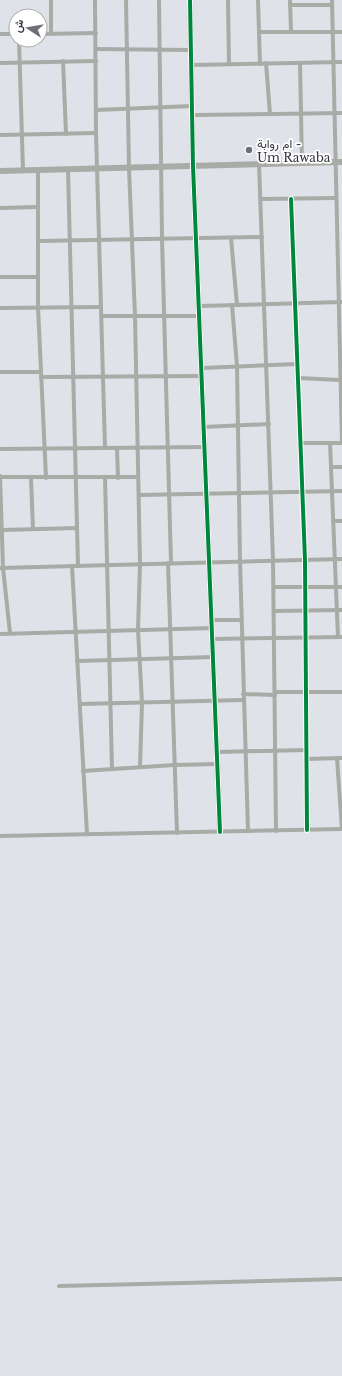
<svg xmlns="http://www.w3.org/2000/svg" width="342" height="1376" font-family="'Libre Baskerville',Vazirmatn,serif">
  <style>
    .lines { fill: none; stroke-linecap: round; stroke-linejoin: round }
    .street { stroke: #a9aba6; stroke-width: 4 }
    .secondary { stroke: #a9aba6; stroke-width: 6 }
    .cycleway-casing { stroke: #fff; stroke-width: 6 }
    .cycleway { stroke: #00873e; stroke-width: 4 }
    .poi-dot { fill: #6f7077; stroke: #fff; stroke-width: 1.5 }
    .labels { text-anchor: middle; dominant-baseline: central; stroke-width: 3.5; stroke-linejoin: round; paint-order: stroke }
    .poi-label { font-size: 12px; fill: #323239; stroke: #fff; text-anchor: start }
  </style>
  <rect width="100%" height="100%" fill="#e0e2ea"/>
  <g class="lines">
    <g class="street">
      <path d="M 51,0 L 51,33"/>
      <path d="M 95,0 L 96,133 L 105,448"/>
      <path d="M 126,0 L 129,168 L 135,316 L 140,564 L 138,630 L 142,703 L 140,767"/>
      <path d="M 159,0 L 162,239 L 171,563"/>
      <path d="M 228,0 L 229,64"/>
      <path d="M 258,0 L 260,64"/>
      <path d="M 290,0 L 291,32"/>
      <path d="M 332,0 L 342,443"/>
      <path d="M 290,5 L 332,5"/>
      <path d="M 259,32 L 342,32"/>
      <path d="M 0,34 L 16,34"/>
      <path d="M 40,34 L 96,33"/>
      <path d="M 19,40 L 23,171"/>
      <path d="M 96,49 L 191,50"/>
      <path d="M 63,61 L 66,134"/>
      <path d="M 0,63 L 96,61"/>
      <path d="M 266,63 L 270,114"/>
      <path d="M 300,63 L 302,163"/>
      <path d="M 191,65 L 342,62"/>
      <path d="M 96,110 L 192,106"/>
      <path d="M 192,115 L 342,113"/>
      <path d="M 0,135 L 96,133"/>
      <path d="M 259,164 L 273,560 L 276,831"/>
      <path d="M 68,169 L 78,566"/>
      <path d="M 38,170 L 38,307 L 46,478"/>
      <path d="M 261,199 L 336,198"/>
      <path d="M 291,199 L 305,560 L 307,830"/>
      <path d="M 0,208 L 38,207"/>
      <path d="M 231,238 L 237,305"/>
      <path d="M 38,241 L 262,237"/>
      <path d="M 0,277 L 38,277"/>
      <path d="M 232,305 L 237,366 L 240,561 L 248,831"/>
      <path d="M 199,306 L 342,302"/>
      <path d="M 0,308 L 101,307"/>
      <path d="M 101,316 L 200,316"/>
      <path d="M 202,368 L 297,364"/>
      <path d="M 0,372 L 40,372"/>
      <path d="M 41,377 L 202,376"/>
      <path d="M 298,378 L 340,380"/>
      <path d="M 204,427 L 269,424"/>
      <path d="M 300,443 L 342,443"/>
      <path d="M 330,443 L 338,637"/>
      <path d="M 117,448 L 118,478"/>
      <path d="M 0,449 L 205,447"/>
      <path d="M 331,467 L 342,467"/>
      <path d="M 0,476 L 3,568 L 10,633"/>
      <path d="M 0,477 L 138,477"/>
      <path d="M 31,478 L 33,529"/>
      <path d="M 105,478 L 112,769"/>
      <path d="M 139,495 L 342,491"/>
      <path d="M 333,521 L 342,521"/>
      <path d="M 2,530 L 77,528"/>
      <path d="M 168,563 L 177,833"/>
      <path d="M 72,566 L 87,834"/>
      <path d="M 0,568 L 342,559"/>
      <path d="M 274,587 L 342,587"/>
      <path d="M 274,611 L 342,610"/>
      <path d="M 212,620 L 241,620"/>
      <path d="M 0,634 L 213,628"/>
      <path d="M 213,639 L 342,637"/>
      <path d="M 77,661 L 214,657"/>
      <path d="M 275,692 L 342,692"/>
      <path d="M 243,694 L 275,695"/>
      <path d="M 80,704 L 243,700"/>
      <path d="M 217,752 L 306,750"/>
      <path d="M 337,758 L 342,829"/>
      <path d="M 306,759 L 342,758"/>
      <path d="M 83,771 L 174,765 L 218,764"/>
      <path d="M 0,836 L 342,829"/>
      <path d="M 59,1286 L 342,1279"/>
    </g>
    <g class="secondary">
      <path d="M 190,0 L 193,166 L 220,832"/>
      <path d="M 0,171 L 342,162"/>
    </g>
    <g class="cycleway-casing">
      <g id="cycleway">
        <path d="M 190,0 L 193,166 L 220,832"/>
        <path d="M 291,199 L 305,560 L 307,830"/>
      </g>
    </g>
    <use href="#cycleway" class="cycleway"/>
  </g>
  <circle class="poi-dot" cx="249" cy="150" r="4"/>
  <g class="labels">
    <g class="poi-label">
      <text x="257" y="143">ام روابة -<tspan x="257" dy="14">Um Rawaba</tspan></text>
    </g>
  </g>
  <g transform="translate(28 28) rotate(282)"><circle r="19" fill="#ffffff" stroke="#adadb0"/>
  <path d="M0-3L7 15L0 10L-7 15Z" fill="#6f7077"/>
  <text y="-6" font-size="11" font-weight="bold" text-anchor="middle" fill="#323239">ش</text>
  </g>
</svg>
